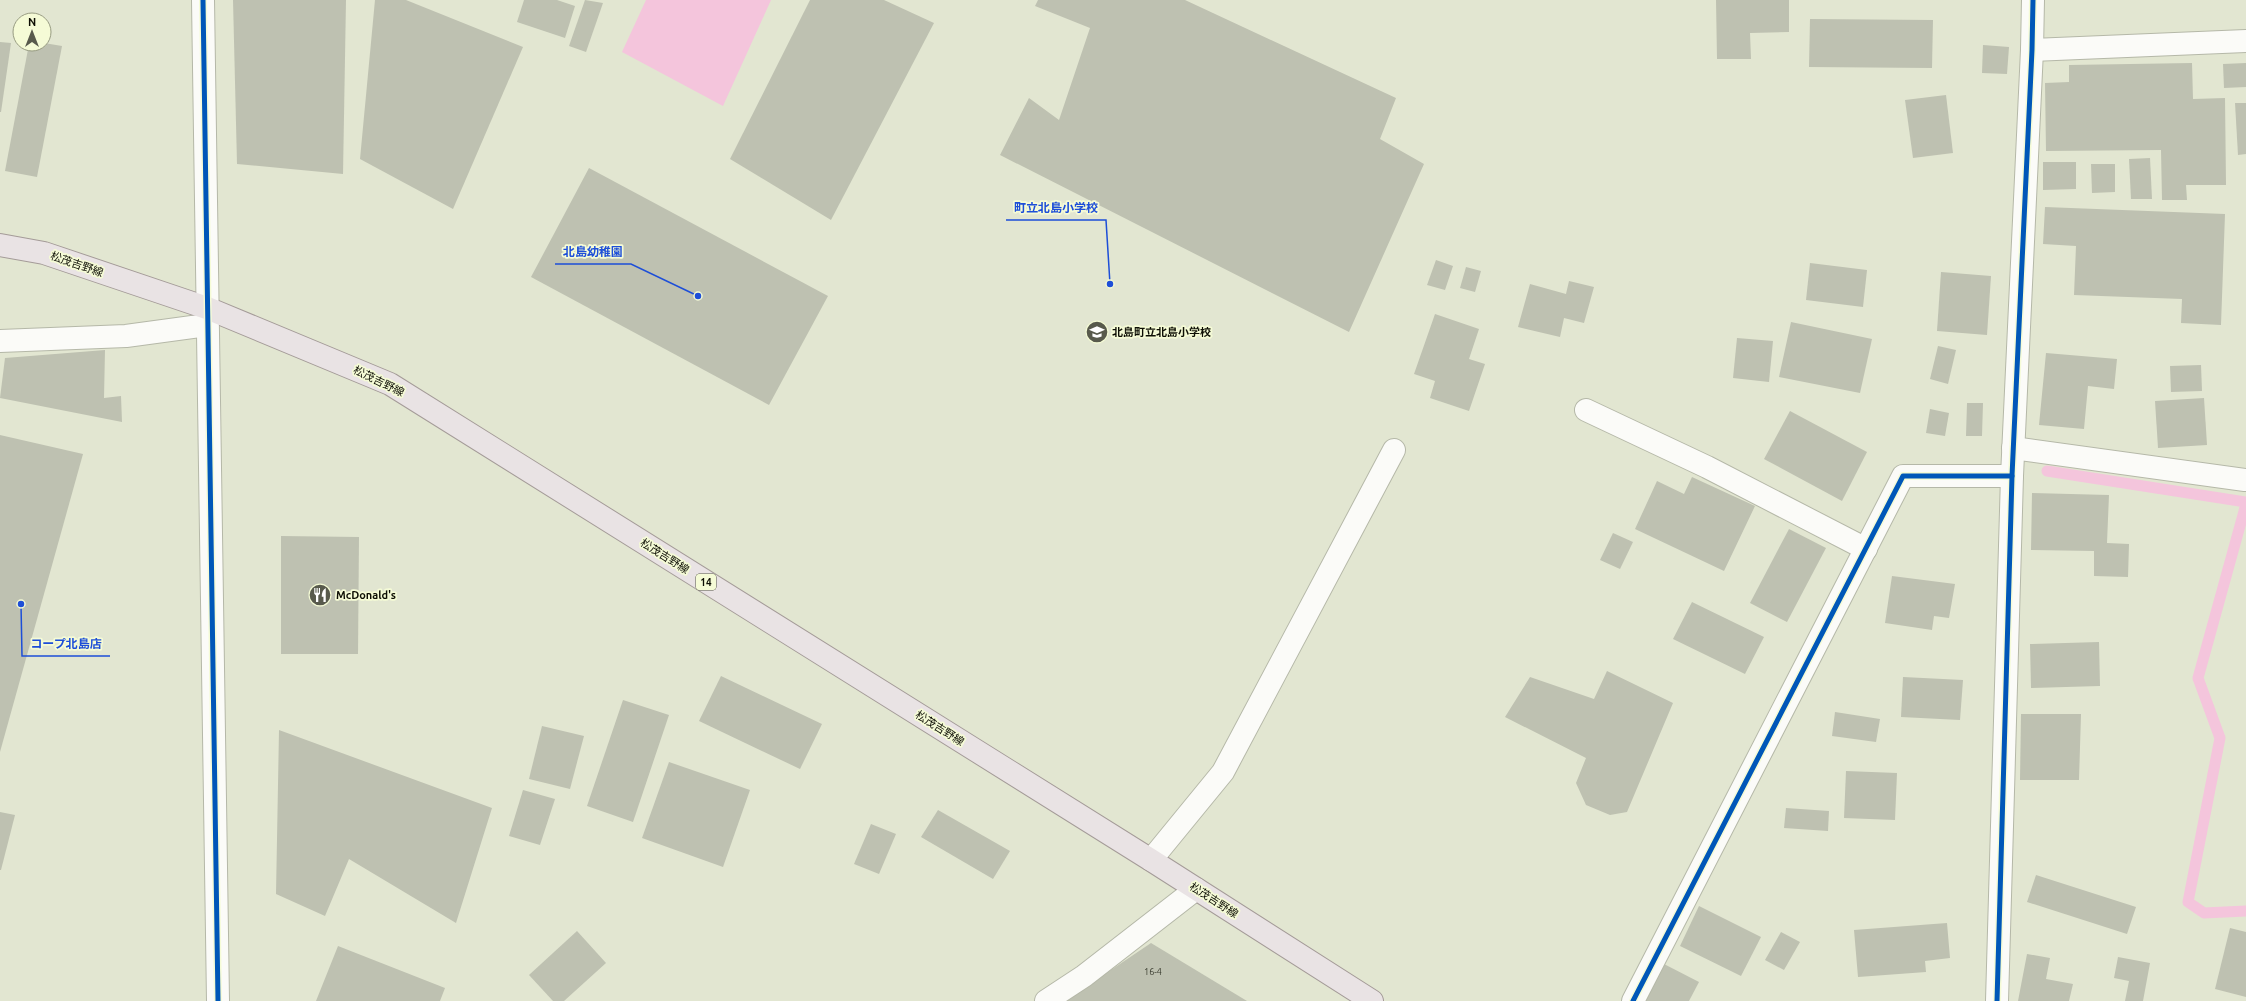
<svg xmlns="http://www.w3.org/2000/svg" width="2246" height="1001" font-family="Ubuntu,'Noto Sans JP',sans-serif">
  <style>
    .water { fill: #f4c5dc }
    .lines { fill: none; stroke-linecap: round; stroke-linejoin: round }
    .stream { stroke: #f4c5dc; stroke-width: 11 }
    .building { fill: #bec1b1 }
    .minor-casing { stroke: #b5b8a8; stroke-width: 24 }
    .major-casing { stroke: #a49b98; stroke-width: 24 }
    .minor { stroke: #fbfbf8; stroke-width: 22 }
    .major { stroke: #e9e3e4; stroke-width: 22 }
    .cycleway-casing { stroke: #f5fbd6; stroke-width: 8 }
    .cycleway { stroke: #0057b8; stroke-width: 5 }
    .labels { text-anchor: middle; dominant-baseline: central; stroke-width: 3.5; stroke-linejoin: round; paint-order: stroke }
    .number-label { font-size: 9px; fill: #393b2f }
    .shield { fill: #f5fbd6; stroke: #535543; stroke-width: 1 }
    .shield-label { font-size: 10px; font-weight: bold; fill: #0d0e04 }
    .street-label { font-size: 11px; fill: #0d0e04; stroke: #f5fbd6 }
    .poi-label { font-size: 11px; font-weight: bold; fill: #0d0e04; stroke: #f5fbd6; text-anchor: start }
    .leader { fill: none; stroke: #1d4ed8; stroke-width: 1.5 }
    .callout-dot { fill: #1d4ed8; stroke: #f5fbd6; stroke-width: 1.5 }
    .callout-label { font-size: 12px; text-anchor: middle; font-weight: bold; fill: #1d4ed8; stroke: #f5fbd6; stroke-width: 3.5; stroke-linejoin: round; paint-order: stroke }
  </style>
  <rect width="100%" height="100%" fill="#e2e6d1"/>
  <path class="water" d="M 646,0 L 771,0 L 723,106 L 622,52 Z"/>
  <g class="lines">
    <g class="stream">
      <path d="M 2047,471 L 2246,502"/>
      <path d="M 2246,504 L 2198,678 L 2220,738 L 2188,902 L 2204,913 L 2246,911"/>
    </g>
  </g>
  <g class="building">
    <path d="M 233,0 L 346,0 L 343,174 L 237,164 Z"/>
    <path d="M 375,0 L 406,0 L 523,47 L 453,209 L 360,159 Z"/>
    <path d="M 524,0 L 557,0 L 575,6 L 565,38 L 517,22 Z"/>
    <path d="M 585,0 L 603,3 L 586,52 L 569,46 Z"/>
    <path d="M 810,0 L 884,0 L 934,23 L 831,220 L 730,159 Z"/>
    <path d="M 1038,0 L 1185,0 L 1396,98 L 1380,139 L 1424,164 L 1349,332 L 1000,155 L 1029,98 L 1059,120 L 1090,28 L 1035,6 Z"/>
    <path d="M 1716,0 L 1789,0 L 1789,32 L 1750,33 L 1751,59 L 1717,59 Z"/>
    <path d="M 1810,19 L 1933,20 L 1932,68 L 1809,67 Z"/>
    <path d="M 0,42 L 11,43 L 1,112 L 0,112 Z"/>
    <path d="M 44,43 L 62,46 L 37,177 L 5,171 L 29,44 Z"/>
    <path d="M 1983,45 L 2009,47 L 2007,74 L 1982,73 Z"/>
    <path d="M 2192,63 L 2193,99 L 2225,98 L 2226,185 L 2186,185 L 2187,200 L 2162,200 L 2161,150 L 2046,151 L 2045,83 L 2069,82 L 2069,65 Z"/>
    <path d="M 2246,63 L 2246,87 L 2224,88 L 2223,64 Z"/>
    <path d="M 1946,95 L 1953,153 L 1913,158 L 1905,100 Z"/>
    <path d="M 2235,103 L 2246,103 L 2246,154 L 2238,155 Z"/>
    <path d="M 2150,158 L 2152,199 L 2131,199 L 2129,159 Z"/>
    <path d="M 2043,162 L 2076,162 L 2076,189 L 2043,190 Z"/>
    <path d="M 2091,164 L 2115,164 L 2115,192 L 2092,193 Z"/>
    <path d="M 589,168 L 828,296 L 769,405 L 531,277 Z"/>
    <path d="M 2045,207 L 2225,214 L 2221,325 L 2181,323 L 2182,299 L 2074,295 L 2076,246 L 2043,244 Z"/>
    <path d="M 1436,260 L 1453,266 L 1445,290 L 1427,285 Z"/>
    <path d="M 1810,263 L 1867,270 L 1863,307 L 1806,300 Z"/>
    <path d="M 1466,267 L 1481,271 L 1475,292 L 1460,288 Z"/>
    <path d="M 1941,272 L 1991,276 L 1987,335 L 1937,331 Z"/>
    <path d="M 1569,281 L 1594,287 L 1584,323 L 1564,318 L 1560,337 L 1518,327 L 1530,284 L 1566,294 Z"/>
    <path d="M 1435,314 L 1479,329 L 1469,359 L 1485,364 L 1469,411 L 1430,398 L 1435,381 L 1414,374 Z"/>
    <path d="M 1791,322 L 1872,339 L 1860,393 L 1779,377 Z"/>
    <path d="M 1737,338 L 1773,341 L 1769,382 L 1733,378 Z"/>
    <path d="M 1938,346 L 1956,350 L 1948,384 L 1930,379 Z"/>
    <path d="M 105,350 L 104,398 L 121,396 L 122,422 L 0,398 L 5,358 Z"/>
    <path d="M 2046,353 L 2117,359 L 2114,389 L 2088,386 L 2084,429 L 2039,425 Z"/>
    <path d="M 2201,365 L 2202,391 L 2171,392 L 2170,366 Z"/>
    <path d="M 2204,398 L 2207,445 L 2158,448 L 2155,401 Z"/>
    <path d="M 1967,403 L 1983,403 L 1982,436 L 1966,436 Z"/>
    <path d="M 1930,409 L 1949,413 L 1945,436 L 1926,433 Z"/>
    <path d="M 1790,411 L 1867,452 L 1842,501 L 1764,459 Z"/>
    <path d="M 0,435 L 83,454 L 0,752 Z"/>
    <path d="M 1692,477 L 1755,506 L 1724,571 L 1635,529 L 1657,481 L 1684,494 Z"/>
    <path d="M 2032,493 L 2109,495 L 2107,543 L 2129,544 L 2128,577 L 2094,576 L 2094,551 L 2031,550 Z"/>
    <path d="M 1789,529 L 1826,548 L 1787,622 L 1750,603 Z"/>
    <path d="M 1613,533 L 1633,542 L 1620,569 L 1600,560 Z"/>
    <path d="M 281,536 L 359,537 L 358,654 L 281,654 Z"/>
    <path d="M 1892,576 L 1955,584 L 1949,618 L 1934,616 L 1932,630 L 1885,623 Z"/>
    <path d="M 1692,602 L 1764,637 L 1745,674 L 1673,639 Z"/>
    <path d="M 2099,642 L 2100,686 L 2031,688 L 2030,644 Z"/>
    <path d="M 1607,671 L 1673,703 L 1627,812 L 1610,815 L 1586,805 L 1576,783 L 1586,758 L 1505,717 L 1530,677 L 1594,699 Z"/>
    <path d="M 721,676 L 822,724 L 800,769 L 699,721 Z"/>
    <path d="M 1903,677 L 1963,680 L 1960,720 L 1901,717 Z"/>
    <path d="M 623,700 L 669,715 L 633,822 L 587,806 Z"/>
    <path d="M 1835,712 L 1880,719 L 1876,742 L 1832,736 Z"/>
    <path d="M 2021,714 L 2081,714 L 2079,780 L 2020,780 Z"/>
    <path d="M 542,726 L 584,736 L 570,789 L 529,779 Z"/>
    <path d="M 279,730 L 492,808 L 456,923 L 349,859 L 325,916 L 276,894 Z"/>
    <path d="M 669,762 L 750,790 L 723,867 L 642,838 Z"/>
    <path d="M 1846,771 L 1897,773 L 1895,820 L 1844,818 Z"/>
    <path d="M 523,790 L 555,799 L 540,845 L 509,836 Z"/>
    <path d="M 1786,808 L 1829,811 L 1828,831 L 1784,828 Z"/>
    <path d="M 938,810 L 1010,851 L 993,879 L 921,837 Z"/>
    <path d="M 0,812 L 15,815 L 1,870 L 0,870 Z"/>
    <path d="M 871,824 L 896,834 L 879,874 L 854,864 Z"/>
    <path d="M 2036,875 L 2136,907 L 2127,934 L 2027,902 Z"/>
    <path d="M 1699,906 L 1761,937 L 1741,976 L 1680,946 Z"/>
    <path d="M 1947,923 L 1950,958 L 1925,961 L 1926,972 L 1858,977 L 1854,930 Z"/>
    <path d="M 2230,928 L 2246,932 L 2246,997 L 2215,989 Z"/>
    <path d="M 577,931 L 606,963 L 564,1001 L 553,1001 L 529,975 Z"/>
    <path d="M 1781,932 L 1800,942 L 1784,970 L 1765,960 Z"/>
    <path d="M 1151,943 L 1247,1001 L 1065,1001 Z"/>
    <path d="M 338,946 L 445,988 L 440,1001 L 316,1001 Z"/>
    <path d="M 2027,954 L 2050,958 L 2046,979 L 2073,984 L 2069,1001 L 2018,1001 Z"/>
    <path d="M 2118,957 L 2150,963 L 2143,1001 L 2125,1001 L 2129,981 L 2114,978 Z"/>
    <path d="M 1664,964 L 1699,982 L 1689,1001 L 1644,1001 Z"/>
  </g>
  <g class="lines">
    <g class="minor-casing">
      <g id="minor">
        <path d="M 203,0 L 218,1001"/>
        <path d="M 2032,50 L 2246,41"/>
        <path d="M 0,341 L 126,336 L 207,325"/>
        <path d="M 1586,410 L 1707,467 L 1866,549"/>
        <path d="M 2013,448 L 2245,480"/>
        <path d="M 1151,860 L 1223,772 L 1394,450"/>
        <path d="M 1046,1001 L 1084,976 L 1196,889"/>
        <path d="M 1633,1001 L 1903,476 L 2012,476"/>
        <path d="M 1997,1001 L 2012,476 L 2032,50 L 2033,0"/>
      </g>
    </g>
    <g class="major-casing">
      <path id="major" d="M 0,245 L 44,253 L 207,308 L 390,384 L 1151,860 L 1372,1001"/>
    </g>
    <use href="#minor" class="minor"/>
    <use href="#major" class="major"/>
    <g class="cycleway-casing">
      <g id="cycleway">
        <path d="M 203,0 L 218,1001"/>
        <path d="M 1633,1001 L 1903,476 L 2012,476"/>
        <path d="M 1997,1001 L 2012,476 L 2032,50 L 2033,0"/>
      </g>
    </g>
    <use href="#cycleway" class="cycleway"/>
  </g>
  <defs>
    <g id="school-disc" transform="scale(1.15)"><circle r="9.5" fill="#585a4c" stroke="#f5fbd6"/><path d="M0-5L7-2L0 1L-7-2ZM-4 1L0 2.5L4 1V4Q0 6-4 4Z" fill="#fff"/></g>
    <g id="restaurant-disc" transform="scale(1.15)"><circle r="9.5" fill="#585a4c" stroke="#f5fbd6"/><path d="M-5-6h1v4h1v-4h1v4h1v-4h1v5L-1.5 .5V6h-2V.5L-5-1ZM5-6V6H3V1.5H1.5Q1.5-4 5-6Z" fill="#fff"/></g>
  </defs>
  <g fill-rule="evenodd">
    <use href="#school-disc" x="1097" y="332"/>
    <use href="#restaurant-disc" x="320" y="595"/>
  </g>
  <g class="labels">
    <g class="number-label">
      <text x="1153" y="972">16-4</text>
    </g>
    <rect class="shield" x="696" y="574" width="20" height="16" rx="3"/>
    <g class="shield-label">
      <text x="706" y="582">14</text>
    </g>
    <g class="street-label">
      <text transform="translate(77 264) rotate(19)">松茂吉野線</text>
      <text transform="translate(379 381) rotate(26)">松茂吉野線</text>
      <text transform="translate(665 556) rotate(32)">松茂吉野線</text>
      <text transform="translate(940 728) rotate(32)">松茂吉野線</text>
      <text transform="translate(1214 900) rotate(33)">松茂吉野線</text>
    </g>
    <g class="poi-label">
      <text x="1112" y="332">北島町立北島小学校</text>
      <text x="336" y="595">McDonald's</text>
    </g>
  </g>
  <path class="leader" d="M1110 284L1106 220H1006M698 296L631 264H555M21 604L22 656H110"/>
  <g class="callout-dot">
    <circle cx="1110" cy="284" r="4"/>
    <circle cx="698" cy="296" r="4"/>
    <circle cx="21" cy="604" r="4"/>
  </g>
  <g class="callout-label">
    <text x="1056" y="212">町立北島小学校</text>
    <text x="593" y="256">北島幼稚園</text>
    <text x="66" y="648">コープ北島店</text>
  </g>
  <g transform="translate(32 32)"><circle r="19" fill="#f5fbd6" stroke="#989c82"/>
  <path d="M0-3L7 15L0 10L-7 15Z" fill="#585a4c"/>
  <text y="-6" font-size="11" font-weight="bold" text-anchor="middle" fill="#0d0e04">N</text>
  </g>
</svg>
